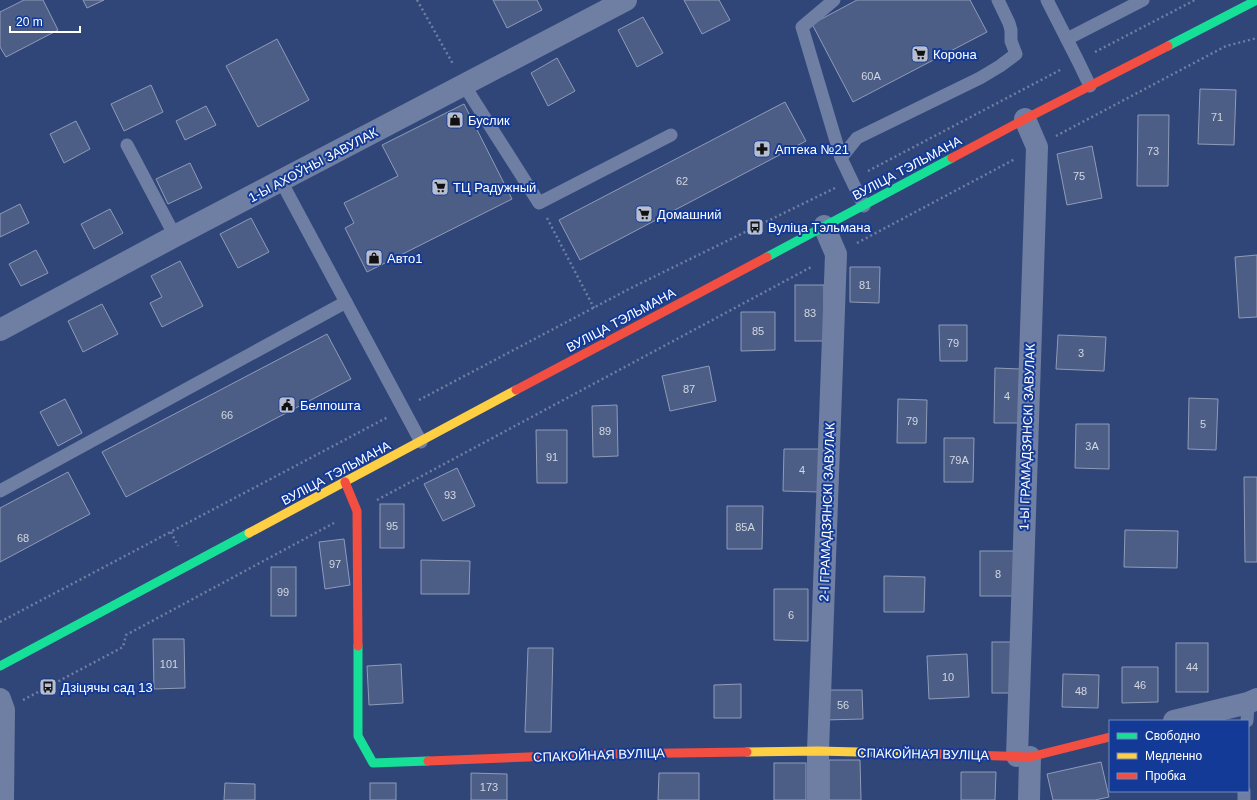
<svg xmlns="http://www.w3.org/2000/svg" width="1257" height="800" font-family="Helvetica,sans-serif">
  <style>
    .building { fill: #4c5e86; stroke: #8f9bb8 }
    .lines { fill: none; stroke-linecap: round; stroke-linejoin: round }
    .path { stroke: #6f7fa3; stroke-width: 2.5; stroke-dasharray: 2 3; stroke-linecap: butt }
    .lane { stroke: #6f7fa3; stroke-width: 13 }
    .street { stroke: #6f7fa3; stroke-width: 22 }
    .fast { stroke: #16e098; stroke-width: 9 }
    .slow { stroke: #ffcf43; stroke-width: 9 }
    .jam { stroke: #f24e42; stroke-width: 9 }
    .labels { text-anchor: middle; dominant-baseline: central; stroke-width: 4; stroke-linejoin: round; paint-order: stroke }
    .number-label { font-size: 11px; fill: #d2d7e1 }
    .poi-label { font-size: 13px; fill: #fff; stroke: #133a96; text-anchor: start }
    .street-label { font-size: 13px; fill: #fff; stroke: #133a96 }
  </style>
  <rect width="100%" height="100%" fill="#314678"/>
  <g class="building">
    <path d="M 24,0 L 43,0 L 58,30 L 6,57 L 0,47 L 0,12 Z"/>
    <path d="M 83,0 L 104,0 L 87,8 Z"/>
    <path d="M 493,0 L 537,0 L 542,10 L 507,28 Z"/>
    <path d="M 684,0 L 719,0 L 730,20 L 702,34 Z"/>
    <path d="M 857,0 L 970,0 L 987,32 L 853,102 L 812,24 Z"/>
    <path d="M 643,17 L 663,53 L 637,67 L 618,30 Z"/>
    <path d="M 277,39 L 309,100 L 258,127 L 226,66 Z"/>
    <path d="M 557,58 L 575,91 L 548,106 L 531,73 Z"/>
    <path d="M 151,85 L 163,112 L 124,131 L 111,104 Z"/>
    <path d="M 1200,89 L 1236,90 L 1234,145 L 1198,144 Z"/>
    <path d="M 785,102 L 806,141 L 580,260 L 559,220 Z"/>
    <path d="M 464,104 L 512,199 L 367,272 L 345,228 L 354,223 L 344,203 L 398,176 L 382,145 Z"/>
    <path d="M 206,106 L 216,125 L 185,140 L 176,121 Z"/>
    <path d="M 1138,115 L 1169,115 L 1168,186 L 1137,186 Z"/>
    <path d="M 76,121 L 90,149 L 64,163 L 50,134 Z"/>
    <path d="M 1092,146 L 1102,198 L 1067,205 L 1057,154 Z"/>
    <path d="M 190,163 L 202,188 L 168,204 L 156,179 Z"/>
    <path d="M 20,204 L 29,223 L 0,237 L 0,214 Z"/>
    <path d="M 110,209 L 123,233 L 94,249 L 81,224 Z"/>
    <path d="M 251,218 L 269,252 L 238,268 L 220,234 Z"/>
    <path d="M 36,250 L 48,273 L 21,286 L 9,264 Z"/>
    <path d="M 1257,255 L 1257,317 L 1239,318 L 1235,257 Z"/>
    <path d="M 180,261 L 203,306 L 162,327 L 150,303 L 162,297 L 151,276 Z"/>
    <path d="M 850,267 L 880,267 L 879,303 L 850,302 Z"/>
    <rect x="795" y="285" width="29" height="56"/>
    <path d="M 102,304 L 118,334 L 83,352 L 68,321 Z"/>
    <path d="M 741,312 L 775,312 L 775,350 L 741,351 Z"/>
    <path d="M 939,325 L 967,325 L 967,361 L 940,361 Z"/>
    <path d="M 327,334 L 351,379 L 126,497 L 102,452 Z"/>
    <path d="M 1058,335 L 1106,337 L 1104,371 L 1056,369 Z"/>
    <path d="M 709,366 L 716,401 L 670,411 L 662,376 Z"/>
    <path d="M 995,368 L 1020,369 L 1020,423 L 994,423 Z"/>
    <path d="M 1189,398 L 1218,399 L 1216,450 L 1188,449 Z"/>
    <path d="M 65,399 L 82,433 L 58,446 L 40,412 Z"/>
    <path d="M 898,399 L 927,400 L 926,443 L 897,443 Z"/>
    <path d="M 617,405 L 618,456 L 593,457 L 592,406 Z"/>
    <path d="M 1076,424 L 1109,424 L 1109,469 L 1075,468 Z"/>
    <path d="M 536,430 L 567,430 L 567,483 L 537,483 Z"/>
    <path d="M 944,438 L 974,438 L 973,482 L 944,482 Z"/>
    <path d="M 784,449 L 820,449 L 820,492 L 783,491 Z"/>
    <path d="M 457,468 L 475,506 L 443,521 L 424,484 Z"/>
    <path d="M 68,472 L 90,514 L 0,562 L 0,508 Z"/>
    <path d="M 1244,477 L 1257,477 L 1257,562 L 1245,562 Z"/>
    <rect x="380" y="504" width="24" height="44"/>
    <path d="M 727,506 L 763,506 L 762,549 L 727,549 Z"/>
    <path d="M 1125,530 L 1178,531 L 1177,568 L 1124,567 Z"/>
    <path d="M 344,539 L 350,585 L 325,589 L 319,542 Z"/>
    <rect x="980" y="551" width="35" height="45"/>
    <path d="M 421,560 L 470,561 L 469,594 L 421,594 Z"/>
    <rect x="271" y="567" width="25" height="49"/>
    <path d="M 884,576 L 925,577 L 924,612 L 884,612 Z"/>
    <path d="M 774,589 L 808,589 L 808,641 L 774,640 Z"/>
    <path d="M 153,639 L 184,639 L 185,688 L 154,689 Z"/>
    <rect x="992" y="642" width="22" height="51"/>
    <rect x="1176" y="643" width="32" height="49"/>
    <path d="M 528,648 L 553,648 L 551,732 L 525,732 Z"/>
    <path d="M 967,654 L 969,697 L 929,699 L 927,656 Z"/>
    <path d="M 401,664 L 403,703 L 369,705 L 367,666 Z"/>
    <path d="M 1122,667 L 1158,667 L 1158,702 L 1122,703 Z"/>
    <path d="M 1063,674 L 1099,675 L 1098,708 L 1062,707 Z"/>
    <path d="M 741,684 L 741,718 L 714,718 L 714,685 Z"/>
    <path d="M 823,690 L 862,690 L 863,719 L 824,720 Z"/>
    <path d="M 829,760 L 860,760 L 861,800 L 829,800 Z"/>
    <path d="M 1101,762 L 1109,797 L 1095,800 L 1053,800 L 1047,774 Z"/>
    <rect x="774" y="763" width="32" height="37"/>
    <path d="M 961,772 L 996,772 L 995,800 L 961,800 Z"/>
    <path d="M 471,773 L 507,774 L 507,800 L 471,800 Z"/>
    <path d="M 659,773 L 699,773 L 699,800 L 658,800 Z"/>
    <path d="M 225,783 L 255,784 L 255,800 L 224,800 Z"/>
    <rect x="370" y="783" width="26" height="17"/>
  </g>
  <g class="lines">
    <g class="path">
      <path d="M 417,0 L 453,64"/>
      <path d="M 1095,52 L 1195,0"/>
      <path d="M 1056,136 L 1226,46 L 1257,38"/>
      <path d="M 868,171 L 1062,69"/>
      <path d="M 547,218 L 594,308"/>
      <path d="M 857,243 L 1015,159"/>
      <path d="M 419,400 L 631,288 L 835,188"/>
      <path d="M 377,500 L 813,266"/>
      <path d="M 171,532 L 178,546"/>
      <path d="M 0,622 L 388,417"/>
      <path d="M 23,700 L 123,647 L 126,635 L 334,523"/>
    </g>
    <g class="lane">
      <path d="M 834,0 L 802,27 L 841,158"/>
      <path d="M 1047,0 L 1078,61 L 1090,86"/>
      <path d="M 1067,39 L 1143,0"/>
      <path d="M 464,85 L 539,203 L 671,135"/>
      <path d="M 127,145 L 175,236"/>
      <path d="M 281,181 L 421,442"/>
      <path d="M 864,206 L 841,158 L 857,138 L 980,78 L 1000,66 L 1016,54 L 1011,41 L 1011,30 L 1009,23 L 998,0"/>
      <path d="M 0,491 L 346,302"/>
      <path d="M 1247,721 L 1248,703"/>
      <path d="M 1244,800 L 1244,791"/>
    </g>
    <g class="street">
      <path d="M 0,330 L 175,236 L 626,0"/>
      <path d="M 0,699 L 4,710 L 3,800"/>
      <path d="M 1174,721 L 1248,703 L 1257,699"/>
      <path d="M 1017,756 L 1037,147 L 1025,119"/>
      <path d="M 818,800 L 818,751 L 836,254 L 824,226"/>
      <path d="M 1029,800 L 1030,757"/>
    </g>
    <g class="fast">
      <path d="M 1168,46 L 1257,0"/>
      <path d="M 767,257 L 952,158"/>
      <path d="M 358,646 L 358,736 L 373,763 L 428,761"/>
      <path d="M 0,666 L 249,533"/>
    </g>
    <g class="slow">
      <path d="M 249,533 L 516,390"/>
      <path d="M 747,752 L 818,751 L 937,754"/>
    </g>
    <g class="jam">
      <path d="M 952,158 L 1025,119 L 1168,46"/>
      <path d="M 516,390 L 767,257"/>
      <path d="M 345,482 L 357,511 L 358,646"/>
      <path d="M 937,754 L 1030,757 L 1110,737"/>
      <path d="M 428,761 L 605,754 L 747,752"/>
    </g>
  </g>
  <defs>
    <g id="supermarket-square" transform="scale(0.9)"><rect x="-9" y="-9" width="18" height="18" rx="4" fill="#b7bed0" stroke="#133a96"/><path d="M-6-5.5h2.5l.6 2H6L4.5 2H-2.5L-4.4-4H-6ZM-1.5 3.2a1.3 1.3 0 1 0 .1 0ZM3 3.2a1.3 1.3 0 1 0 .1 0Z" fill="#111"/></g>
    <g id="shop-square" transform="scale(0.9)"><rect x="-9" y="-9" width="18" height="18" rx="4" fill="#b7bed0" stroke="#133a96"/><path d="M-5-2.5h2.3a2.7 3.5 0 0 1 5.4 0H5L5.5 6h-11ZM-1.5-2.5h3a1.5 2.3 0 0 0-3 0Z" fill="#111"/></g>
    <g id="pharmacy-square" transform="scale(0.9)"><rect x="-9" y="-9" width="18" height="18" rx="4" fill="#b7bed0" stroke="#133a96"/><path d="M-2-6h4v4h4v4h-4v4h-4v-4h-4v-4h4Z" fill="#111"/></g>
    <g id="bus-square" transform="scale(0.9)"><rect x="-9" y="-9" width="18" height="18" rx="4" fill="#b7bed0" stroke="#133a96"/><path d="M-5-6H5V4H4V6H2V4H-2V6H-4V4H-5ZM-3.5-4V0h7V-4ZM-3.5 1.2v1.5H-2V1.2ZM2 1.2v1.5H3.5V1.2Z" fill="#111"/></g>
    <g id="civic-square" transform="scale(0.9)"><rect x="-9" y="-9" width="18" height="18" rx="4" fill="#b7bed0" stroke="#133a96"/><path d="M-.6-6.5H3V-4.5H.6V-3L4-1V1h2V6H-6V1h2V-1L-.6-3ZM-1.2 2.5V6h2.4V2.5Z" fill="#111"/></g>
  </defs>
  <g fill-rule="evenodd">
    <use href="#supermarket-square" x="920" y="54"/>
    <use href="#shop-square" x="455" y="120"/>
    <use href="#pharmacy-square" x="762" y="149"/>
    <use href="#supermarket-square" x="440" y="187"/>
    <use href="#supermarket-square" x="644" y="214"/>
    <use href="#bus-square" x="755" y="227"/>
    <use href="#shop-square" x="374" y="258"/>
    <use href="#civic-square" x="287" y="405"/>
    <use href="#bus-square" x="48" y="687"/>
  </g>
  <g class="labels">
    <g class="number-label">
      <text x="871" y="76">60А</text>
      <text x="1217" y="117">71</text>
      <text x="1153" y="151">73</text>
      <text x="1079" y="176">75</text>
      <text x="682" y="181">62</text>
      <text x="865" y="285">81</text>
      <text x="810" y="313">83</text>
      <text x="758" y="331">85</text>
      <text x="953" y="343">79</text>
      <text x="1081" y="353">3</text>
      <text x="689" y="389">87</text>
      <text x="1007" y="396">4</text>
      <text x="227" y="415">66</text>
      <text x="912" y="421">79</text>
      <text x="1203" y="424">5</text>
      <text x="605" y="431">89</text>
      <text x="1092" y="446">3А</text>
      <text x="552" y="457">91</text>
      <text x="959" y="460">79А</text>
      <text x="802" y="470">4</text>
      <text x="450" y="495">93</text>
      <text x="392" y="526">95</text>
      <text x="745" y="527">85А</text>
      <text x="23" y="538">68</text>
      <text x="335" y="564">97</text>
      <text x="998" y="574">8</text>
      <text x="283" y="592">99</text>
      <text x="791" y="615">6</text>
      <text x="169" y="664">101</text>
      <text x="1192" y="667">44</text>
      <text x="948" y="677">10</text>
      <text x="1140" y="685">46</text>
      <text x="1081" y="691">48</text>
      <text x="843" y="705">56</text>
      <text x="489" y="787">173</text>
    </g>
    <g class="poi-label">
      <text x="933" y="54">Корона</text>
      <text x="468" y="120">Буслик</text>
      <text x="775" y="149">Аптека №21</text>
      <text x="453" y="187">ТЦ Радужный</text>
      <text x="657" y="214">Домашний</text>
      <text x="768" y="227">Вуліца Тэльмана</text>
      <text x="387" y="258">Авто1</text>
      <text x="300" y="405">Белпошта</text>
      <text x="61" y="687">Дзіцячы сад 13</text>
    </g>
    <g class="street-label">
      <text transform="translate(313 165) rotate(-28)">1-Ы АХОЎНЫ ЗАВУЛАК</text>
      <text transform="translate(907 168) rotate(-28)">ВУЛІЦА ТЭЛЬМАНА</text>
      <text transform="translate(621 320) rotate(-28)">ВУЛІЦА ТЭЛЬМАНА</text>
      <text transform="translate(1027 437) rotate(-88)">1-Ы ГРАМАДЗЯНСКІ ЗАВУЛАК</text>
      <text transform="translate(336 473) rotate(-28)">ВУЛІЦА ТЭЛЬМАНА</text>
      <text transform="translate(827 512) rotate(-88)">2-І ГРАМАДЗЯНСКІ ЗАВУЛАК</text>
      <text transform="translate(923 754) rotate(1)">СПАКОЙНАЯ ВУЛІЦА</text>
      <text transform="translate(599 755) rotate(-2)">СПАКОЙНАЯ ВУЛІЦА</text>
    </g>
  </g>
  <rect x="1109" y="720" width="140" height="72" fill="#133a96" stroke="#7189c0"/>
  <rect x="1117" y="733" width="20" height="6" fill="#16e098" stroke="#7189c0"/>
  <text x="1145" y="740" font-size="12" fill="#ffffff">Свободно</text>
  <rect x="1117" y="753" width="20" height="6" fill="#ffcf43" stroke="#7189c0"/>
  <text x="1145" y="760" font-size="12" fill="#ffffff">Медленно</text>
  <rect x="1117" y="773" width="20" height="6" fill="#f24e42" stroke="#7189c0"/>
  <text x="1145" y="780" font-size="12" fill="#ffffff">Пробка</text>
  <path d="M10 26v6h70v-6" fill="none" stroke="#ffffff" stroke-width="2"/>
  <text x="16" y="26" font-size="12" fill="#ffffff" stroke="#133a96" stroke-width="3" paint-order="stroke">20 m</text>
</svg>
